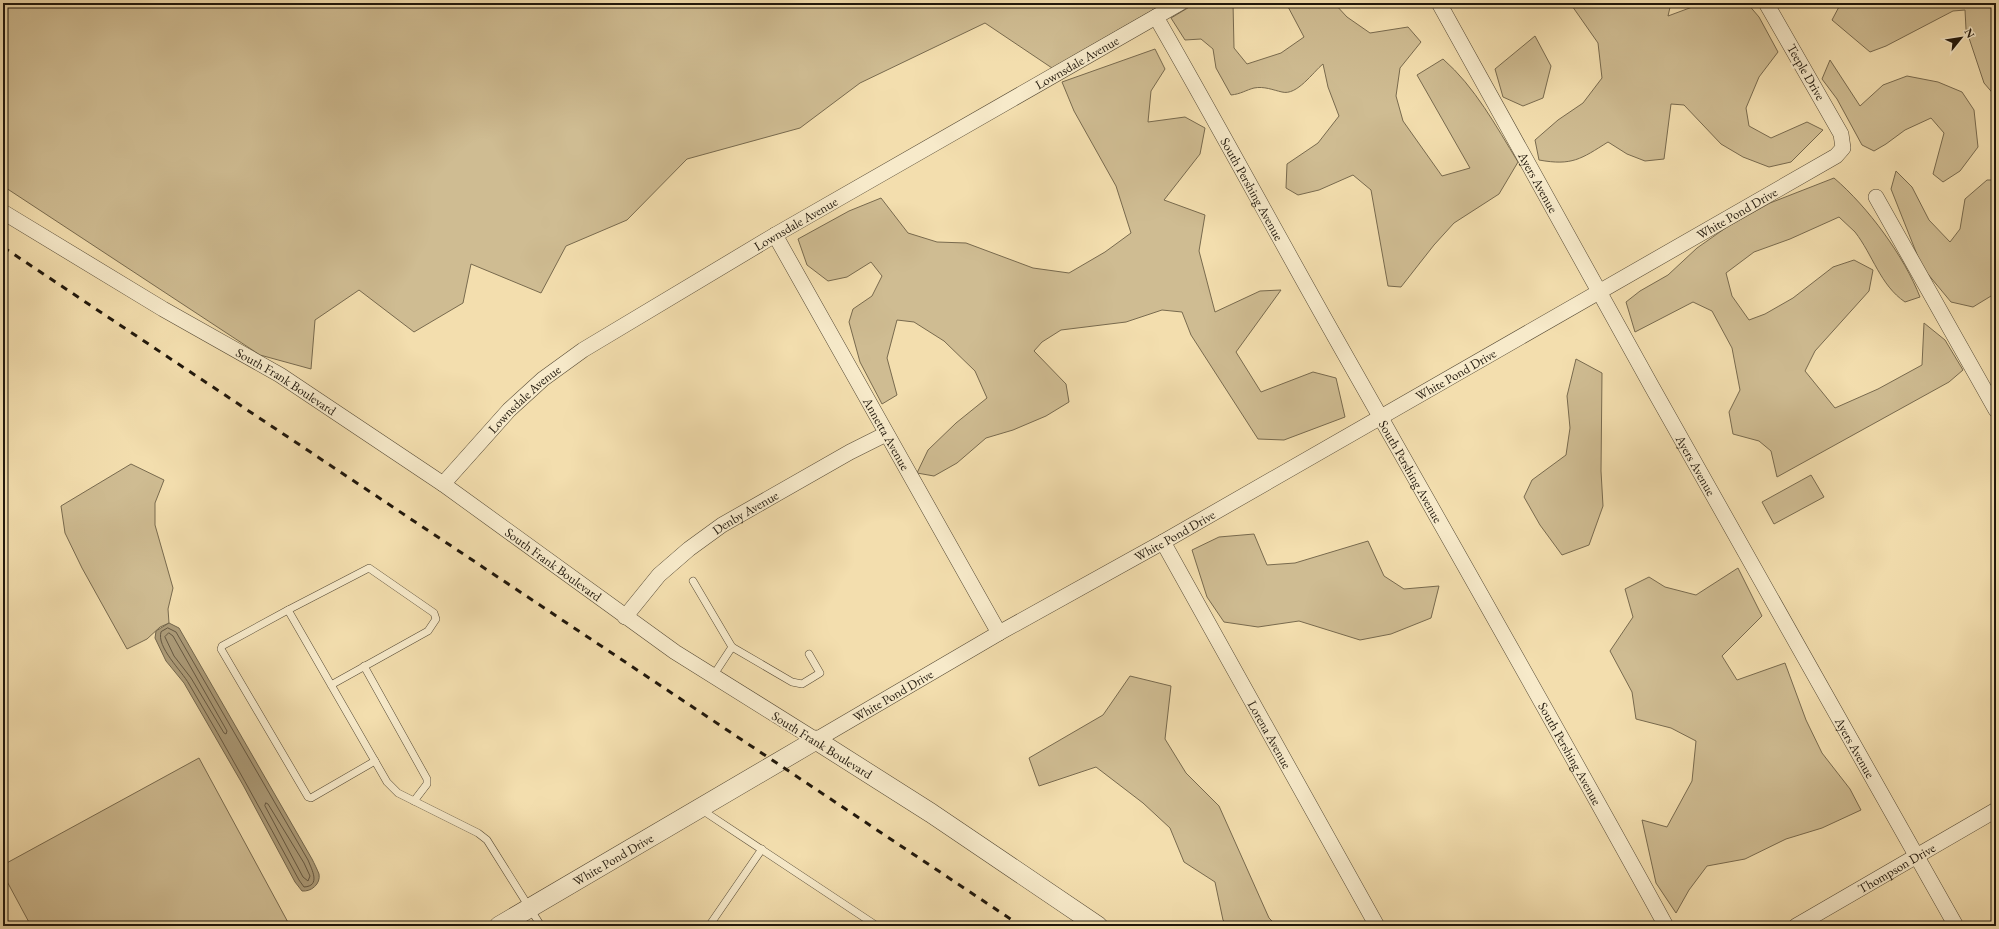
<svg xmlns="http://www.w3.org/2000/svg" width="1999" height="929" font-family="'EB Garamond',serif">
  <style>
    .green { fill: #cfbc92; stroke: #786a4e }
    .water { fill: #ab9a77; stroke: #73664c }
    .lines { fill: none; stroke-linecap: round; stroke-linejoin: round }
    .shore { stroke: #665841; stroke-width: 1 }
    .service-casing { stroke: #554934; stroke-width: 8 }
    .minor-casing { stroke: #554934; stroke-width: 16 }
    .tertiary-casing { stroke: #554934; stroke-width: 20 }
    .service { stroke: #f7eaca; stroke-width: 7 }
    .minor { stroke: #f7eaca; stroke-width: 15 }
    .tertiary { stroke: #f7eaca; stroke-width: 19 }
    .rail { stroke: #20170b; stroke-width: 3; stroke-dasharray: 7 7; stroke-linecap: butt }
    .labels { text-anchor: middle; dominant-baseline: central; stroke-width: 4; stroke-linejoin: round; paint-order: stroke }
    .street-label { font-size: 13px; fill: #20170b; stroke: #f7eaca }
  </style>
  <rect width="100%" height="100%" fill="#f3deae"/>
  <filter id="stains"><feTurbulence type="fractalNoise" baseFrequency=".005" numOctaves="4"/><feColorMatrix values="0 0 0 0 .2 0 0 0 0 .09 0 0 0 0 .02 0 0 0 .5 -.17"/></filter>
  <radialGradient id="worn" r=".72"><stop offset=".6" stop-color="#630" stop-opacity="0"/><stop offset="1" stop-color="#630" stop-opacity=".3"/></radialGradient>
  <g class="green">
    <path d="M 3,3 L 1165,3 L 1052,68 L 985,23 L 860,83 L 800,128 L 687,159 L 627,220 L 566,246 L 541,293 L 471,264 L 463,303 L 414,332 L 359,290 L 315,320 L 311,369 L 260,355 L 3,186 Z"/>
    <path d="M 1196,3 L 1233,3 L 1234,48 L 1247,64 L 1281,53 L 1304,37 L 1286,3 L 1334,3 L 1347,17 L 1370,33 L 1408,27 L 1421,42 L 1400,68 L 1396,96 L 1403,121 L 1442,176 L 1470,168 L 1417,75 L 1443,59 C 1475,87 1496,126 1518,162 L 1499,194 L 1454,223 L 1434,245 L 1401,287 L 1388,286 L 1371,190 L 1353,175 L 1319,190 L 1298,195 L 1286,188 L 1287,164 L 1318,143 L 1339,116 L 1328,87 L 1323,64 C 1313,72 1297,96 1282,92 C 1273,90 1264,86 1254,88 C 1246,90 1241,94 1231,95 L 1216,68 L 1213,49 L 1201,39 L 1185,40 L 1171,18 Z"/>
    <path d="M 1570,3 L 1671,3 L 1668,16 L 1703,3 L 1747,3 L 1759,17 L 1778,52 L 1759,77 L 1746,108 L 1749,126 L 1771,138 L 1807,122 L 1823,130 L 1791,162 L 1769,167 L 1743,157 L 1721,144 L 1684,105 L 1671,104 L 1664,159 L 1645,161 L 1627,154 L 1608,142 C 1581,159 1572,166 1539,160 L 1535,140 L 1558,120 L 1583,103 L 1602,78 L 1598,43 Z"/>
    <path d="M 1841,3 L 1996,3 L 1996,97 L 1984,83 L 1966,29 L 1965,10 L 1953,11 L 1886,46 L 1870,52 L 1832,20 Z"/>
    <path d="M 1535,36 L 1551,66 L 1543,98 L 1523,106 L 1503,97 L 1495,69 Z"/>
    <path d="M 1155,49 L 1165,69 L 1151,91 L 1148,122 L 1185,117 L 1205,128 L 1200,154 L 1164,200 L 1205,215 L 1199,251 L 1215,312 L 1260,291 L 1281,290 L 1236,352 L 1261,392 L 1313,372 L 1336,378 L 1345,417 L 1284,440 L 1258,439 L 1191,335 L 1182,312 L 1162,310 L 1126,322 L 1061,330 L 1042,342 L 1034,351 L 1066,384 L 1069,402 L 1046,416 L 1013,430 L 986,438 L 957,463 L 934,476 L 917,473 L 928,450 L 956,423 L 987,398 L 975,371 L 944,341 L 914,322 L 897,320 L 887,358 L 897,395 L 882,404 L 860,362 L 849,322 L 853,309 L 872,296 L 882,276 L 871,262 L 847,277 L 828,281 L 807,265 L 798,239 L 849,211 L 881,198 L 908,233 L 937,242 L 966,243 L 1033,268 L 1069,273 L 1105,252 L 1131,233 L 1116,186 L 1074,111 L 1062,82 Z"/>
    <path d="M 1830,60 L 1860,106 L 1883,85 L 1907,76 L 1938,82 L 1962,92 L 1974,110 L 1978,147 L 1960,171 L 1943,182 L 1933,174 L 1944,133 L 1931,118 L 1905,130 L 1886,144 L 1874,151 L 1862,145 L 1837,99 L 1822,79 Z"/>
    <path d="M 1896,171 L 1912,187 L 1929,220 L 1950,242 L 1960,229 L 1965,199 L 1987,180 L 1996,180 L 1996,293 L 1973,307 L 1951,302 L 1922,267 L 1891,189 Z"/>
    <path d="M 1834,178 C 1868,207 1904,256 1920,297 L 1905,302 C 1880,285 1873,255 1855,232 C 1850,227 1844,222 1839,217 L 1790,239 L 1754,252 L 1726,273 L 1732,296 L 1749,320 L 1765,314 L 1793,298 L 1833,267 L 1854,260 L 1873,270 L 1869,291 L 1815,351 L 1805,371 L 1835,408 L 1878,389 L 1922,365 L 1924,323 L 1945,340 L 1963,370 L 1949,382 L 1777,477 L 1771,451 L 1759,441 L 1733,434 L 1729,412 L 1740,390 L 1732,348 L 1712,311 L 1693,302 L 1635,332 L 1626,302 L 1640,291 L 1668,275 L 1697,248 L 1727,227 L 1770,203 Z"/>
    <path d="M 1576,359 L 1602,373 L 1601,471 L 1603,506 L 1589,545 L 1562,555 L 1540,525 L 1524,497 L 1532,480 L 1566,455 L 1570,428 L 1567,396 Z"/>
    <path d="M 131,464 L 164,480 L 155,503 L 155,525 L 173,588 L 168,609 L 169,623 L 160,627 L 147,639 L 127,649 L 82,568 L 65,533 L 61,506 Z"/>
    <path d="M 1811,475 L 1824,497 L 1774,524 L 1762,502 Z"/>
    <path d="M 1254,534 L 1267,565 L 1295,563 L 1368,541 L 1384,576 L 1404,589 L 1439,586 L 1431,618 L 1391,634 L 1360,640 L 1299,621 L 1258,627 L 1224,622 L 1207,597 L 1192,550 L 1219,537 Z"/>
    <path d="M 1738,568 L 1762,616 L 1722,656 L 1737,680 L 1785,663 L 1806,720 L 1822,753 L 1850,789 L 1861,810 L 1822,828 L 1786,839 L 1745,859 L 1707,866 L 1689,890 L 1676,913 L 1656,883 L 1642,820 L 1667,827 L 1692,781 L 1696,741 L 1671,728 L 1636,719 L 1632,692 L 1610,651 L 1633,617 L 1625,589 L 1649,577 L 1665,587 L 1696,595 Z"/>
    <path d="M 1130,676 L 1171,686 L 1165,739 L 1186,773 L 1219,806 L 1269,918 L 1277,926 L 1228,926 L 1223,920 L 1215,882 L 1184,862 L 1170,828 L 1143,803 L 1096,767 L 1039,786 L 1029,758 L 1103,715 Z"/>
    <path d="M 199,758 L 290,926 L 31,926 L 3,874 L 3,865 Z"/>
  </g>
  <path class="water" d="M 169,623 L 179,628 L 312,859 C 314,863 317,869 319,874 C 321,884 311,892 302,891 L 295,882 L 243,785 L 184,683 L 166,661 L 155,638 L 156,631 Z"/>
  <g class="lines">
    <g class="shore">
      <path d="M 168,628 L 176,632 L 308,860 C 312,870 321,886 304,887 L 299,880 C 263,814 227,748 189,684 C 182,671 156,647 161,632 Z"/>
      <path d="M 169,633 L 173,636 L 227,731 L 226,734 L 224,733 L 191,678 L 174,656 L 165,637 Z"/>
      <path d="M 266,803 L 268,804 L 304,863 L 310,876 L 308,881 L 303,877 L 265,806 Z"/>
    </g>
    <g class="service-casing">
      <g id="service">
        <path d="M 693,581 L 732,647 L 792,682 L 802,684 L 820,673 L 809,654"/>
        <path d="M 288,610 L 222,646 L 221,649 L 308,797 L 311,798 L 375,761"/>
        <path d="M 364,666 L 427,779 L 427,784 L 414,801"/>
        <path d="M 713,676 L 732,647"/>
        <path d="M 331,685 L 428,631 L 436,619 L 434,613 L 369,568 L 288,610 L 387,782 L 398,793 L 478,833 L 487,840 L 541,926"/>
        <path d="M 702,810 L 877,926"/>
        <path d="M 709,926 L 762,849"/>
      </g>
    </g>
    <g class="minor-casing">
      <g id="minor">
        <path id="s1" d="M 1439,3 L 1652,387 L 1956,926"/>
        <path id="s2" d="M 1156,17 C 1217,123 1275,231 1335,337 C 1446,533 1558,729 1666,926"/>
        <path d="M 1876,197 L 1996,410"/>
        <path id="s3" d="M 3,212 L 163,309 L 280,375 L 443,484 L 675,652 L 816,740 L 999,633 L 1163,542 L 1836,156 L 1843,148 L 1841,134 L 1766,3"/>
        <path id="s4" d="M 775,235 L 999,633"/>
        <path id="s5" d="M 443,484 L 509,410 L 543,379 L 583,350 L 775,235 L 1180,3"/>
        <path id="s6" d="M 1163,542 L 1377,926"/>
        <path id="s7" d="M 625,617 L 659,575 L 689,549 L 722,525 L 850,452 L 886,434"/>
        <path id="s8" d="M 1796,926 L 1996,810"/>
      </g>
    </g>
    <g class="tertiary-casing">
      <g id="tertiary">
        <path id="s9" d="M 499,926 L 816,740 L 931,813 L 1098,926"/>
      </g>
    </g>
    <use href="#service" class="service"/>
    <use href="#minor" class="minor"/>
    <use href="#tertiary" class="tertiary"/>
    <path class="rail" d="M 3,247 L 1021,926"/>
  </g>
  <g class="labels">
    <g class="street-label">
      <text stroke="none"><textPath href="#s5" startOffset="766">Lownsdale Avenue</textPath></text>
      <text transform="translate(1806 72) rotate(60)">Teeple Drive</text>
      <text stroke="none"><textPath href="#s1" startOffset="205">Ayers Avenue</textPath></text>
      <text stroke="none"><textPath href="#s2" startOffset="197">South Pershing Avenue</textPath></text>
      <text stroke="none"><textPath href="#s3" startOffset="2031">White Pond Drive</textPath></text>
      <text stroke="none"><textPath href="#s5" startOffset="442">Lownsdale Avenue</textPath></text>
      <text stroke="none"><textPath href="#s3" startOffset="1707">White Pond Drive</textPath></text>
      <text stroke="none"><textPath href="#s3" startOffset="330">South Frank Boulevard</textPath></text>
      <text stroke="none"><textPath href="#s5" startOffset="118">Lownsdale Avenue</textPath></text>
      <text stroke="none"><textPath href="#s4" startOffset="228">Annetta Avenue</textPath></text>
      <text stroke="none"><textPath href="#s1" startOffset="529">Ayers Avenue</textPath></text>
      <text stroke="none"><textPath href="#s2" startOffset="521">South Pershing Avenue</textPath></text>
      <text stroke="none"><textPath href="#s7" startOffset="161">Denby Avenue</textPath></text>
      <text stroke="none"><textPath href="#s3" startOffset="1383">White Pond Drive</textPath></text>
      <text stroke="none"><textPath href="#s3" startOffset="654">South Frank Boulevard</textPath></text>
      <text stroke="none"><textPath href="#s3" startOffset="1059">White Pond Drive</textPath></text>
      <text stroke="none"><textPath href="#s6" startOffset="220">Lorena Avenue</textPath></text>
      <text transform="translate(822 745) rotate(32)">South Frank Boulevard</text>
      <text stroke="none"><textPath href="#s1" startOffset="853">Ayers Avenue</textPath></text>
      <text stroke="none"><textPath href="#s2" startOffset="845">South Pershing Avenue</textPath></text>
      <text stroke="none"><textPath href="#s9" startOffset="132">White Pond Drive</textPath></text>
      <text stroke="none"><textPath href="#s8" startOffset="116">Thompson Drive</textPath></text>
    </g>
  </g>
  <rect width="1999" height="929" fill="none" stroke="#f3deae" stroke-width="16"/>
  <rect x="4" y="4" width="1991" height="921" fill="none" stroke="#20170b" stroke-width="2"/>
  <rect x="8" y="8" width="1983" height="913" fill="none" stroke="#20170b"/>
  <g transform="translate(1961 38) rotate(60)" stroke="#f7eaca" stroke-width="3" paint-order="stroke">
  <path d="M0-3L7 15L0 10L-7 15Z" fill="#20170b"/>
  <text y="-6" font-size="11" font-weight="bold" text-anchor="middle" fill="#20170b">N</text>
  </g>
  <rect width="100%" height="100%" filter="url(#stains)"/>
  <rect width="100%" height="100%" fill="url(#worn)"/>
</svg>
